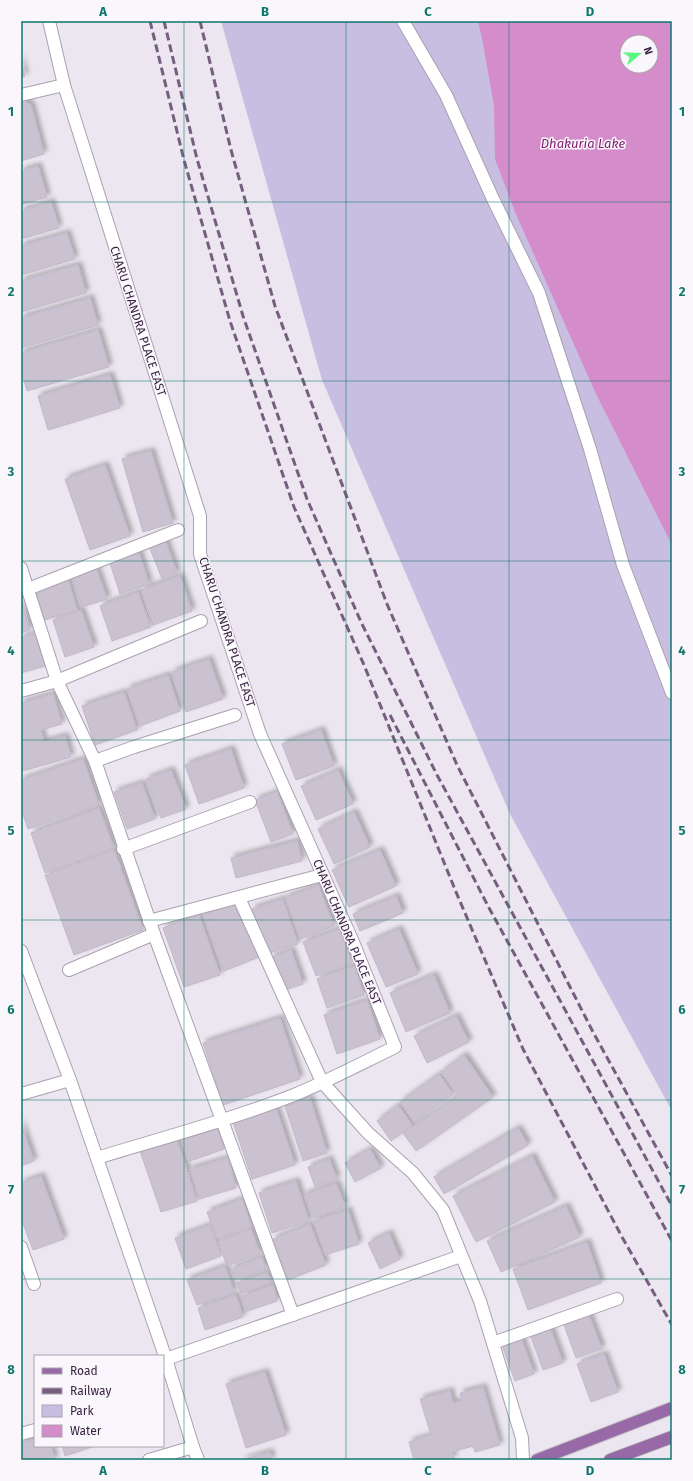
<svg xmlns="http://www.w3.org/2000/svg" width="693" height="1481" font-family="'Fira Sans',sans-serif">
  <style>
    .green { fill: #c8bee1; fill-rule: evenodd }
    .water { fill: #d58cca; fill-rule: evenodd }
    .building { fill: #cac2d0; stroke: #c2b8c9; filter: url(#shadow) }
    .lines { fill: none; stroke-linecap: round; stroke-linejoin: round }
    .minor-casing { stroke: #aba0b1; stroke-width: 14 }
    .major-casing { stroke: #c8c1ca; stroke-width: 14 }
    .minor { stroke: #fff; stroke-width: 12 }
    .major { stroke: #9769a6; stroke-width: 12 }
    .rail { stroke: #755e7e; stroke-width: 3; stroke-dasharray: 8 4; stroke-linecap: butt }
    .grid { fill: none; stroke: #0f766e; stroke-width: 1; stroke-opacity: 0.55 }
    .labels { text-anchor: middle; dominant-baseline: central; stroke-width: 3; stroke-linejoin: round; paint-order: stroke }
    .street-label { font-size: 12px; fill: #3a2343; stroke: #f9f7fb }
    .water-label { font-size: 13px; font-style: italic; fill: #821a70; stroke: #f9f7fb }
    .neatline { fill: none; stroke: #0f766e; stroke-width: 1.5 }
    .grid-label { font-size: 13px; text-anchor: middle; font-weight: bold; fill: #0f766e }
  </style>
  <defs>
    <filter id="shadow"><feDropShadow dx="3.5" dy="-3.5" stdDeviation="2" flood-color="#0004"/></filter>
  </defs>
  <rect width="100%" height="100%" fill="#ebe6ef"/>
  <path class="green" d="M 221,21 L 672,21 L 672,1111 L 510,814 L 322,380 ZM 627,42 L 651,42 L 651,66 L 627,66 Z"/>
  <path class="water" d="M 478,21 L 672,21 L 672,545 L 596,394 L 515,212 L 495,159 L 494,106 L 482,38 ZM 627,42 L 651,42 L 651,66 L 627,66 Z"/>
  <g class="building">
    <path d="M 21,60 L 25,76 L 21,77 Z"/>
    <path d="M 21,100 L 31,105 L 44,154 L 21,161 Z"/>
    <path d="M 38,166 L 47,197 L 21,205 L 21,171 Z"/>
    <path d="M 51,202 L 59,228 L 21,239 L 21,211 Z"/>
    <path d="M 67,233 L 75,259 L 21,275 L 21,246 Z"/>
    <path d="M 78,265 L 86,293 L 21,312 L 21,281 Z"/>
    <path d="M 90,298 L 98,325 L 21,348 L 21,318 Z"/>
    <path d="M 98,330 L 109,367 L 27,391 L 21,370 L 21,353 Z"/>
    <path d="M 110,375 L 120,408 L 48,430 L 38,396 Z"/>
    <path d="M 151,451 L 173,523 L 143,532 L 122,459 Z"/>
    <path d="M 105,465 L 130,536 L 90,550 L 65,479 Z"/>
    <path d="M 165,540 L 177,573 L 162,579 L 149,546 Z"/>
    <path d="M 138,550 L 149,584 L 120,594 L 109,560 Z"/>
    <path d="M 95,565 L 107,599 L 82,607 L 71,574 Z"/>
    <path d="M 180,576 L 192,611 L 153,625 L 141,590 Z"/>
    <path d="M 68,579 L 77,610 L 45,620 L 35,589 Z"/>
    <path d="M 138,592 L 151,627 L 112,641 L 100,606 Z"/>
    <path d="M 21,599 L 30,630 L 21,633 Z"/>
    <path d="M 81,610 L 94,647 L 65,657 L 53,620 Z"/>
    <path d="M 35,634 L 45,666 L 21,673 L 21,638 Z"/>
    <path d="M 209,659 L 223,699 L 186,712 L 172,672 Z"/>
    <path d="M 168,675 L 180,711 L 140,726 L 127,689 Z"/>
    <path d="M 124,692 L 137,730 L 95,745 L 82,706 Z"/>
    <path d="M 53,694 L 62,724 L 41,730 L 44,742 L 65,736 L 71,757 L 23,771 L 21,764 L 21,703 Z"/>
    <path d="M 321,730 L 334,766 L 296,780 L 282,744 Z"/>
    <path d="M 231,749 L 244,788 L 199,804 L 185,765 Z"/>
    <path d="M 83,759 L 99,805 L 28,829 L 21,808 L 21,780 Z"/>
    <path d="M 171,770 L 186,809 L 161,818 L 146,779 Z"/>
    <path d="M 338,770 L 353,804 L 316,820 L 301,786 Z"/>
    <path d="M 142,783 L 155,819 L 127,829 L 114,792 Z"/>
    <path d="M 277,792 L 293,834 L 271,842 L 255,800 Z"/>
    <path d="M 99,808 L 114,848 L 45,873 L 31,833 Z"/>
    <path d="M 354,812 L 370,847 L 334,864 L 318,829 Z"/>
    <path d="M 297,841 L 302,861 L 236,878 L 231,858 Z"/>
    <path d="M 114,850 L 143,930 L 74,955 L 45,875 Z"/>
    <path d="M 380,850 L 396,886 L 349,907 L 332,870 Z"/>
    <path d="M 318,885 L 334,926 L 300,939 L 285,898 Z"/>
    <path d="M 396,896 L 403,913 L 360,931 L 353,914 Z"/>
    <path d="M 283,899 L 298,944 L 266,954 L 252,909 Z"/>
    <path d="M 239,902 L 259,957 L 224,971 L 203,915 Z"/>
    <path d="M 199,915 L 220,975 L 184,987 L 163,928 Z"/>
    <path d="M 339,929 L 352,963 L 316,976 L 303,942 Z"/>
    <path d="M 399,929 L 418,974 L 386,987 L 367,943 Z"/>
    <path d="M 291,950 L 303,984 L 282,991 L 270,958 Z"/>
    <path d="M 354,966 L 364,995 L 327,1008 L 317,979 Z"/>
    <path d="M 434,975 L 450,1013 L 406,1032 L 390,993 Z"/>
    <path d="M 367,1000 L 380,1039 L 337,1054 L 324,1015 Z"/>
    <path d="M 456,1016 L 469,1042 L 427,1063 L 414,1036 Z"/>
    <path d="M 280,1018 L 300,1079 L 223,1105 L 203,1043 Z"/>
    <path d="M 464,1055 L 493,1097 L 416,1151 L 403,1133 L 458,1096 L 441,1072 Z"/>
    <path d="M 439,1074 L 453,1094 L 414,1122 L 400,1102 Z"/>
    <path d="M 310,1098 L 327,1153 L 303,1161 L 285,1106 Z"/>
    <path d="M 398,1105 L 412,1125 L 391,1141 L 377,1121 Z"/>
    <path d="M 276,1108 L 295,1165 L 252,1179 L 233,1122 Z"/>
    <path d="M 21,1124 L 34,1161 L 21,1166 Z"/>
    <path d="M 216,1125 L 224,1149 L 190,1161 L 181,1136 Z"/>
    <path d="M 518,1128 L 528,1145 L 444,1194 L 434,1177 Z"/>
    <path d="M 177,1140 L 197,1201 L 161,1212 L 140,1151 Z"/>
    <path d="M 370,1149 L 381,1168 L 355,1182 L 345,1163 Z"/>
    <path d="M 532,1156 L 555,1202 L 476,1242 L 453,1196 Z"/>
    <path d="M 228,1158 L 236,1188 L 199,1199 L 190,1169 Z"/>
    <path d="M 329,1159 L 337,1179 L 315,1187 L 308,1167 Z"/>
    <path d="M 41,1176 L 64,1239 L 33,1250 L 21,1218 L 21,1183 Z"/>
    <path d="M 296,1181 L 309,1221 L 272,1233 L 259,1193 Z"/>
    <path d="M 336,1183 L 345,1206 L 314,1219 L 304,1195 Z"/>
    <path d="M 242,1199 L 251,1227 L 217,1239 L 207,1212 Z"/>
    <path d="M 566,1206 L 580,1237 L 501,1272 L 487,1241 Z"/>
    <path d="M 348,1210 L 359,1244 L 325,1255 L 314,1221 Z"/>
    <path d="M 310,1224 L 326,1265 L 288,1280 L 273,1239 Z"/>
    <path d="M 210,1225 L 221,1256 L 186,1269 L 175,1238 Z"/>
    <path d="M 251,1229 L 260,1254 L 227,1266 L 218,1241 Z"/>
    <path d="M 389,1233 L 400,1259 L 380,1269 L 368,1243 Z"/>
    <path d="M 587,1242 L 601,1283 L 528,1310 L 513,1269 Z"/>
    <path d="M 262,1257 L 266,1269 L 235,1280 L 231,1269 Z"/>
    <path d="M 225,1266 L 234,1292 L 197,1305 L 187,1280 Z"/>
    <path d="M 267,1272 L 271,1283 L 241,1294 L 237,1283 Z"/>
    <path d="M 273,1285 L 277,1301 L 247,1311 L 242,1296 Z"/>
    <path d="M 236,1295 L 243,1317 L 205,1330 L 198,1308 Z"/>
    <path d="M 588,1313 L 602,1349 L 576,1358 L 563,1322 Z"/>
    <path d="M 550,1327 L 563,1363 L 543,1370 L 530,1334 Z"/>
    <path d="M 521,1338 L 534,1374 L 515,1381 L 502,1345 Z"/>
    <path d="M 604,1354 L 618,1392 L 591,1402 L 577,1364 Z"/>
    <path d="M 265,1372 L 286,1435 L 246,1448 L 226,1384 Z"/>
    <path d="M 483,1387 L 500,1445 L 475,1452 L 473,1446 L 452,1452 L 454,1458 L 447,1460 L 414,1460 L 409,1442 L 431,1435 L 420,1399 L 450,1391 L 453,1403 L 462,1401 L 460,1393 Z"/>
    <path d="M 35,1439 L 35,1446 L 51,1446 L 55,1460 L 21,1460 L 21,1443 Z"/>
    <path d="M 62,1446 L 91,1446 L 92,1447 L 65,1456 Z"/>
    <path d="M 270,1452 L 272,1460 L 241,1460 Z"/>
  </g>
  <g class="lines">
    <g class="minor-casing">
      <g id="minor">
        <path d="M 49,21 L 64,85 L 200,516 L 200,554 L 260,734 L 353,942 L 395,1047 C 362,1063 328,1081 294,1095 C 230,1120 162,1138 97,1158"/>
        <path d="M 403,21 L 446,95 L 493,199 L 539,293 L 590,449 L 623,565 L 672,693"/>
        <path d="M 21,95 L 64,85"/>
        <path d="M 21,568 L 57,681 L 95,761 L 154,934 L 69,970"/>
        <path d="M 28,589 L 178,530"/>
        <path d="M 21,691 L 57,681 L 201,621"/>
        <path d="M 95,761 L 134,747 L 235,715"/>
        <path d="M 123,849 L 250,802"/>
        <path d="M 239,898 L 322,1082 L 368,1133 L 413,1173 L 443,1210 L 480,1301 L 522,1438 L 523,1460"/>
        <path d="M 149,921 L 322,875"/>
        <path d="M 154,934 L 293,1315"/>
        <path d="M 21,951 L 70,1080 L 166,1359"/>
        <path d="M 21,1094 L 70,1080"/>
        <path d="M 21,1247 L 34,1284"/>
        <path d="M 493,1343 L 617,1299"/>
        <path d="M 21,1434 L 35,1430"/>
        <path d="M 193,1447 L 198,1460"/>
        <path d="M 149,1460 L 193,1447 L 166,1359 L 461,1256"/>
      </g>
    </g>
    <g class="major-casing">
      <g id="major">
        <path d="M 537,1460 L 672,1408"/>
        <path d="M 610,1460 L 672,1437"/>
      </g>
    </g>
    <use href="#minor" class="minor"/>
    <use href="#major" class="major"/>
    <g class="rail">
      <path d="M 150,21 L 184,160 L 230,321 L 294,507 L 364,665 L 456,892 L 523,1049 L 622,1237 L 672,1325"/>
      <path d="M 164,21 L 197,159 L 243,316 L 307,499 L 361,622 L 437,775 L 672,1206"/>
      <path d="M 200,21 L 231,150 L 275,306 L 387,604 L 457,765 L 593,1032 L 672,1176"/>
      <path d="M 390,715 L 488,906 L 672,1241"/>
    </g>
  </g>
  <path class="grid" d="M 184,21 L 184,1460M 346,21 L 346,1460M 509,21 L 509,1460M 21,202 L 672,202M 21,381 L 672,381M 21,561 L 672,561M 21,740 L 672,740M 21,920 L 672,920M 21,1100 L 672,1100M 21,1279 L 672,1279"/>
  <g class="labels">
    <g class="street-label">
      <text transform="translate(138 321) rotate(72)">CHARU CHANDRA PLACE EAST</text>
      <text transform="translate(227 632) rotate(72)">CHARU CHANDRA PLACE EAST</text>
      <text transform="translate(347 932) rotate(67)">CHARU CHANDRA PLACE EAST</text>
    </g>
    <g class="water-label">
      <text x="583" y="143">Dhakuria Lake</text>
    </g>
  </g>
  <rect width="693" height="1481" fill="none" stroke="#f9f7fb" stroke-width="44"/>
  <rect x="34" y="1355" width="130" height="92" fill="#f9f7fb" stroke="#ada2b1"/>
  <rect x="42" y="1368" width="20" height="6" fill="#9769a6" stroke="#ada2b1"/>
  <text x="70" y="1375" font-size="12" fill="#3a2343">Road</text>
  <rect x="42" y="1388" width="20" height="6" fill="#755e7e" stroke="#ada2b1"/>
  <text x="70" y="1395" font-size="12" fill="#3a2343">Railway</text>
  <rect x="42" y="1405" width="20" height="12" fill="#c8bee1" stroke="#ada2b1"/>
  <text x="70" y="1415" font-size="12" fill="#3a2343">Park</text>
  <rect x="42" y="1425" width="20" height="12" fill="#d58cca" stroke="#ada2b1"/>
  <text x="70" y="1435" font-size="12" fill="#3a2343">Water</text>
  <g transform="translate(639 54) rotate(71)"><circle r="19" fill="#f9f7fb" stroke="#ada2b1"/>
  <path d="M0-3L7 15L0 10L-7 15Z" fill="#5cf782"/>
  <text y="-6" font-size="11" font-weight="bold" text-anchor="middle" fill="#3a2343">N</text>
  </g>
  <rect x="22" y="22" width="649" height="1437" class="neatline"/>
  <g class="grid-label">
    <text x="103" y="16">A</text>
    <text x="265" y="16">B</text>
    <text x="428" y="16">C</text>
    <text x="590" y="16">D</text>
    <text x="11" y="116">1</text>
    <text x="682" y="116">1</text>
    <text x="11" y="296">2</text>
    <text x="682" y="296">2</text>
    <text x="11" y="476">3</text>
    <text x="682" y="476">3</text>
    <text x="11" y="655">4</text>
    <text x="682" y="655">4</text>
    <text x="11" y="835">5</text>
    <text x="682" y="835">5</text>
    <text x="11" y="1014">6</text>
    <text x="682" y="1014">6</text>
    <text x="11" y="1194">7</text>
    <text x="682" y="1194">7</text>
    <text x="11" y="1374">8</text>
    <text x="682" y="1374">8</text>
    <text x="103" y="1475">A</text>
    <text x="265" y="1475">B</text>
    <text x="428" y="1475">C</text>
    <text x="590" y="1475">D</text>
  </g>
</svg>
